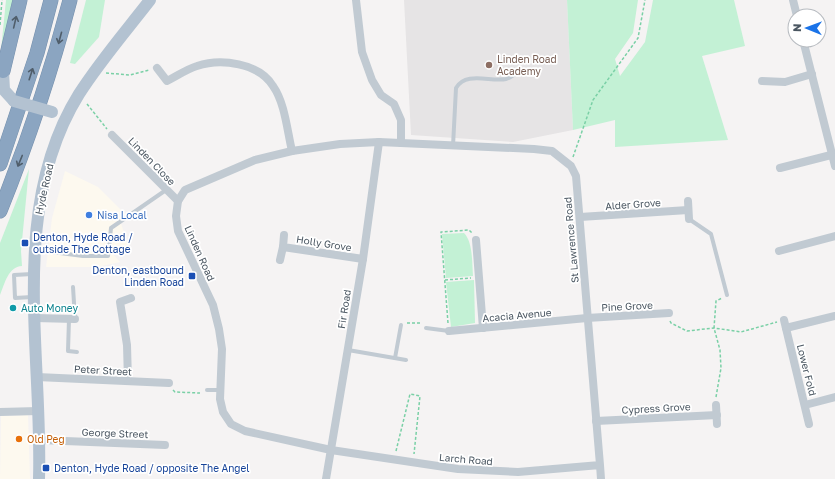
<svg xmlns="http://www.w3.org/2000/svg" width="835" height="479" font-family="'Golos Text',sans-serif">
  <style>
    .commercial { fill: #fdf9ef }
    .education { fill: #e6e4e5 }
    .green { fill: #c3f1d5 }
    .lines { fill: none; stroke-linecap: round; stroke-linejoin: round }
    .highway-casing { stroke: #7690ad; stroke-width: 15 }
    .path { stroke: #7ad0a6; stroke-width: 1.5; stroke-dasharray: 3 2; stroke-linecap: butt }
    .lane { stroke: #c1cad2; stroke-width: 4 }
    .street { stroke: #c1cad2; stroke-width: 8 }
    .primary { stroke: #b3c2d1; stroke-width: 12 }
    .highway { stroke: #8ba5c1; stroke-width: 14 }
    .primary-bridge { stroke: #b3c2d1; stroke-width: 12 }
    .oneway { stroke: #505e6b }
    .education-dot { fill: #8d6e63; stroke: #fff; stroke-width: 1.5 }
    .shop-dot { fill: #3f7fe0; stroke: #fff; stroke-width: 1.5 }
    .transit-dot { fill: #1a4fb4; stroke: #fff; stroke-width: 1.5 }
    .culture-dot { fill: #0f9aa8; stroke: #fff; stroke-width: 1.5 }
    .food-dot { fill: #e8710a; stroke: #fff; stroke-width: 1.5 }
    .labels { text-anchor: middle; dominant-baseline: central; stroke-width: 3.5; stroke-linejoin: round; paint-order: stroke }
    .education-label { font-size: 10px; fill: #785e54; stroke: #fff; text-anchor: start }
    .street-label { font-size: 10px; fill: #4a5661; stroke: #fff }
    .shop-label { font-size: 10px; fill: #366cbe; stroke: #fff; text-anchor: start }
    .transit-label { font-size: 10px; fill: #164399; stroke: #fff; text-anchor: start }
    .culture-label { font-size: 10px; fill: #0d838f; stroke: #fff; text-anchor: start }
    .food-label { font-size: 10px; fill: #c56008; stroke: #fff; text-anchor: start }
  </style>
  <rect width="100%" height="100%" fill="#f5f3f3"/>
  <g class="commercial">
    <path d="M 65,171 L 98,187 L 125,214 L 121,223 L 128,246 L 113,254 L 120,262 L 97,267 L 46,267 L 52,218 Z"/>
    <path d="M 28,415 L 30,479 L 0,479 L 1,416 Z"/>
  </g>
  <path class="education" d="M 404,0 L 567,0 L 573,130 L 513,142 L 411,135 Z"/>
  <g class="green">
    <path d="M 6,0 L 13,0 L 1,50 Z"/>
    <path d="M 86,0 L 105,0 L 99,37 L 75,64 L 70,63 Z"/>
    <path d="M 567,0 L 638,0 L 633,33 L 615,59 L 620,76 L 645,42 L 653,0 L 734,0 L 745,46 L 702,56 L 728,140 L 615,147 L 615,120 L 573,130 Z"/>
    <path d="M 29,169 L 21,251 L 22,266 C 8,267 5,283 0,295 L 0,243 Z"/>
    <path d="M 464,233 C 473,242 472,263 473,276 L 446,278 L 442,234 Z"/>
    <path d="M 474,280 L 475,323 L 451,327 L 446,282 Z"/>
  </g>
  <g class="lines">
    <g class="highway-casing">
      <g id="highway">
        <path d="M 3,71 L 20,0"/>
        <path d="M 0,164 L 37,53 L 51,0"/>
        <path d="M 0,211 C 28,141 51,73 70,0"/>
      </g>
    </g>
    <g class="path">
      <path d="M 0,25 L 2,0"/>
      <path d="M 106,73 L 130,75 L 149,70"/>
      <path d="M 87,104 L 107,129"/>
      <path d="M 573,157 L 593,100 L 638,38 L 645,0"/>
      <path d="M 445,280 L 471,278"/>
      <path d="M 670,321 L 671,323 L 687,331 L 714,328 L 741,332 L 777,322"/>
      <path d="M 407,323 L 421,323"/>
      <path d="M 448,323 L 441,232 L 469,230 L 472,233"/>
      <path d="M 173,390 L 175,392 L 200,393"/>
      <path d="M 716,397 L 721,368 L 720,350 L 714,328 L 716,301 L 722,298"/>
      <path d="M 396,451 L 410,394 L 420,396 L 414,454"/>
    </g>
    <g class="lane">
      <path d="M 453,146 L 456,88 C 466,71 490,82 506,79 C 510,78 514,75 517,73"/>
      <path d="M 689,219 L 711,234 L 727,295"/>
      <path d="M 37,250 L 83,256 L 108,256 L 111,228 L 166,190"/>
      <path d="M 73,287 L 75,319"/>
      <path d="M 32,297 L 15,298 L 14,275 L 32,274"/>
      <path d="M 69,319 L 68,351 L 77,352"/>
      <path d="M 426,328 L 449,331"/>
      <path d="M 348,350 L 406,360"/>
      <path d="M 395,358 L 401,325"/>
      <path d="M 207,390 L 220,390"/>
    </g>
    <g class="street">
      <path d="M 356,0 L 362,52 L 372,80 L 381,95 L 394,104 L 401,120 L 401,143"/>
      <path d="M 793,0 L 797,16"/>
      <path d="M 803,40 L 835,166"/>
      <path d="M 157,68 L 167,81 C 177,76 187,69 197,66 C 221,58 259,63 273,86 C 285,103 287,130 292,151"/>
      <path d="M 762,81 L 785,82 L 812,74"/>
      <path d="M 112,135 L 178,201"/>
      <path d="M 780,168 L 831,155"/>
      <path d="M 688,201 L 689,219"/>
      <path d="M 580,217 L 688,210"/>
      <path d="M 284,235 L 283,247 L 363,259"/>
      <path d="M 476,240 L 483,328"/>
      <path d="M 779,251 L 835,236"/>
      <path d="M 280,260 L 283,247"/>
      <path d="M 35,318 L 75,319"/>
      <path d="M 784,320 L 809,424"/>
      <path d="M 786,328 L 835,316"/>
      <path d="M 449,331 L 587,318 L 669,313"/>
      <path d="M 37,377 L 169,383"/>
      <path d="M 128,381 L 127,345 L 120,302 L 131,298"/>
      <path d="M 716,405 L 717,424"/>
      <path d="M 805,405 L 835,397"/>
      <path d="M 0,412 L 38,411"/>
      <path d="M 596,421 L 717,415"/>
      <path d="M 40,440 L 165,445"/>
      <path d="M 600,465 L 518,472 L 458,469 L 331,450 L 245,431 L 231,424 L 223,412 L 220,399 L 222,349 L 219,329 L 213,305 L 178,231 L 176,216 L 178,201 L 185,190 L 255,160 L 292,151 L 340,144 L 379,142 L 534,149 L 552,151 L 571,166 L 576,176 L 600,465 L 601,479"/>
      <path d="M 326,479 L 363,259 L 379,142"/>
    </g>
    <g class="primary">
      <path d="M 3,71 L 4,90 L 14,101"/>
      <path d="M 39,479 C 43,353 8,208 79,94 C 100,61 126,31 150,0"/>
    </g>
    <use href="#highway" class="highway"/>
    <path class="primary-bridge" d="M 14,101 L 52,112"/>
  </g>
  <defs><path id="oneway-shaft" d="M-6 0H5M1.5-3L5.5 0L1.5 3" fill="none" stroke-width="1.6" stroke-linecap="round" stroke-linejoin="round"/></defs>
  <g class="oneway">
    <use href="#oneway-shaft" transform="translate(15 22) rotate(-77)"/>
    <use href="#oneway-shaft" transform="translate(60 38) rotate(105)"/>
    <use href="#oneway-shaft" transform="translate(31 74) rotate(-72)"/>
    <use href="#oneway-shaft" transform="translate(20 161) rotate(112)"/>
  </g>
  <circle class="education-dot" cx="489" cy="65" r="4"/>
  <circle class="shop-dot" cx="89" cy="215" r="4"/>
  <g class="transit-dot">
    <rect x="21" y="239" width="8" height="8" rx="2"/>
    <rect x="188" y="272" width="8" height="8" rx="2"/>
    <rect x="42" y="464" width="8" height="8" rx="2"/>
  </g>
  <circle class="culture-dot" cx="13" cy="308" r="4"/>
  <circle class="food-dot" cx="19" cy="439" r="4"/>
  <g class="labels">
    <g class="education-label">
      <text x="497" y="59">Linden Road<tspan x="497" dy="12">Academy</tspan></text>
    </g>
    <g class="street-label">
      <text transform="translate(152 161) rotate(46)">Linden Close</text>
      <text transform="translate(44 189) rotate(-77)">Hyde Road</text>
      <text transform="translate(633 204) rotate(-4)">Alder Grove</text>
      <text transform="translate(571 240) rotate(-95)">St Lawrence Road</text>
      <text transform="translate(324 243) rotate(9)">Holly Grove</text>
      <text transform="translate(200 253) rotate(66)">Linden Road</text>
      <text transform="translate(627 306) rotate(-3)">Pine Grove</text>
      <text transform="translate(344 309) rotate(-81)">Fir Road</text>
      <text transform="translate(517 315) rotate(-5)">Acacia Avenue</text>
      <text transform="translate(103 370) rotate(3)">Peter Street</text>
      <text transform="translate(807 370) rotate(76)">Lower Fold</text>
      <text transform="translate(656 408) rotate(-3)">Cypress Grove</text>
      <text transform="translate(115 433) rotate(2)">George Street</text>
      <text transform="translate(466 459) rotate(5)">Larch Road</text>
    </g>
    <g class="shop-label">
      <text x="97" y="215">Nisa Local</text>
    </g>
    <g class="transit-label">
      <text x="33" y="237">Denton, Hyde Road /<tspan x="33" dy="12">outside The Cottage</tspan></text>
      <text x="184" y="270" text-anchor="end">Denton, eastbound<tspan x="184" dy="12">Linden Road</tspan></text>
      <text x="54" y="468">Denton, Hyde Road / opposite The Angel</text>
    </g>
    <g class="culture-label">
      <text x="21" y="308">Auto Money</text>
    </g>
    <g class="food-label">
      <text x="27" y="439">Old Peg</text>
    </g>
  </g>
  <g transform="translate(807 28) rotate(271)"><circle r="19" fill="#ffffff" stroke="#b7bbc0"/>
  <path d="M0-3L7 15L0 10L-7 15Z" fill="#1a73e8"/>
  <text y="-6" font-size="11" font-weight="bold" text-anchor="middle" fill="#4a5661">N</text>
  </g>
</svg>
